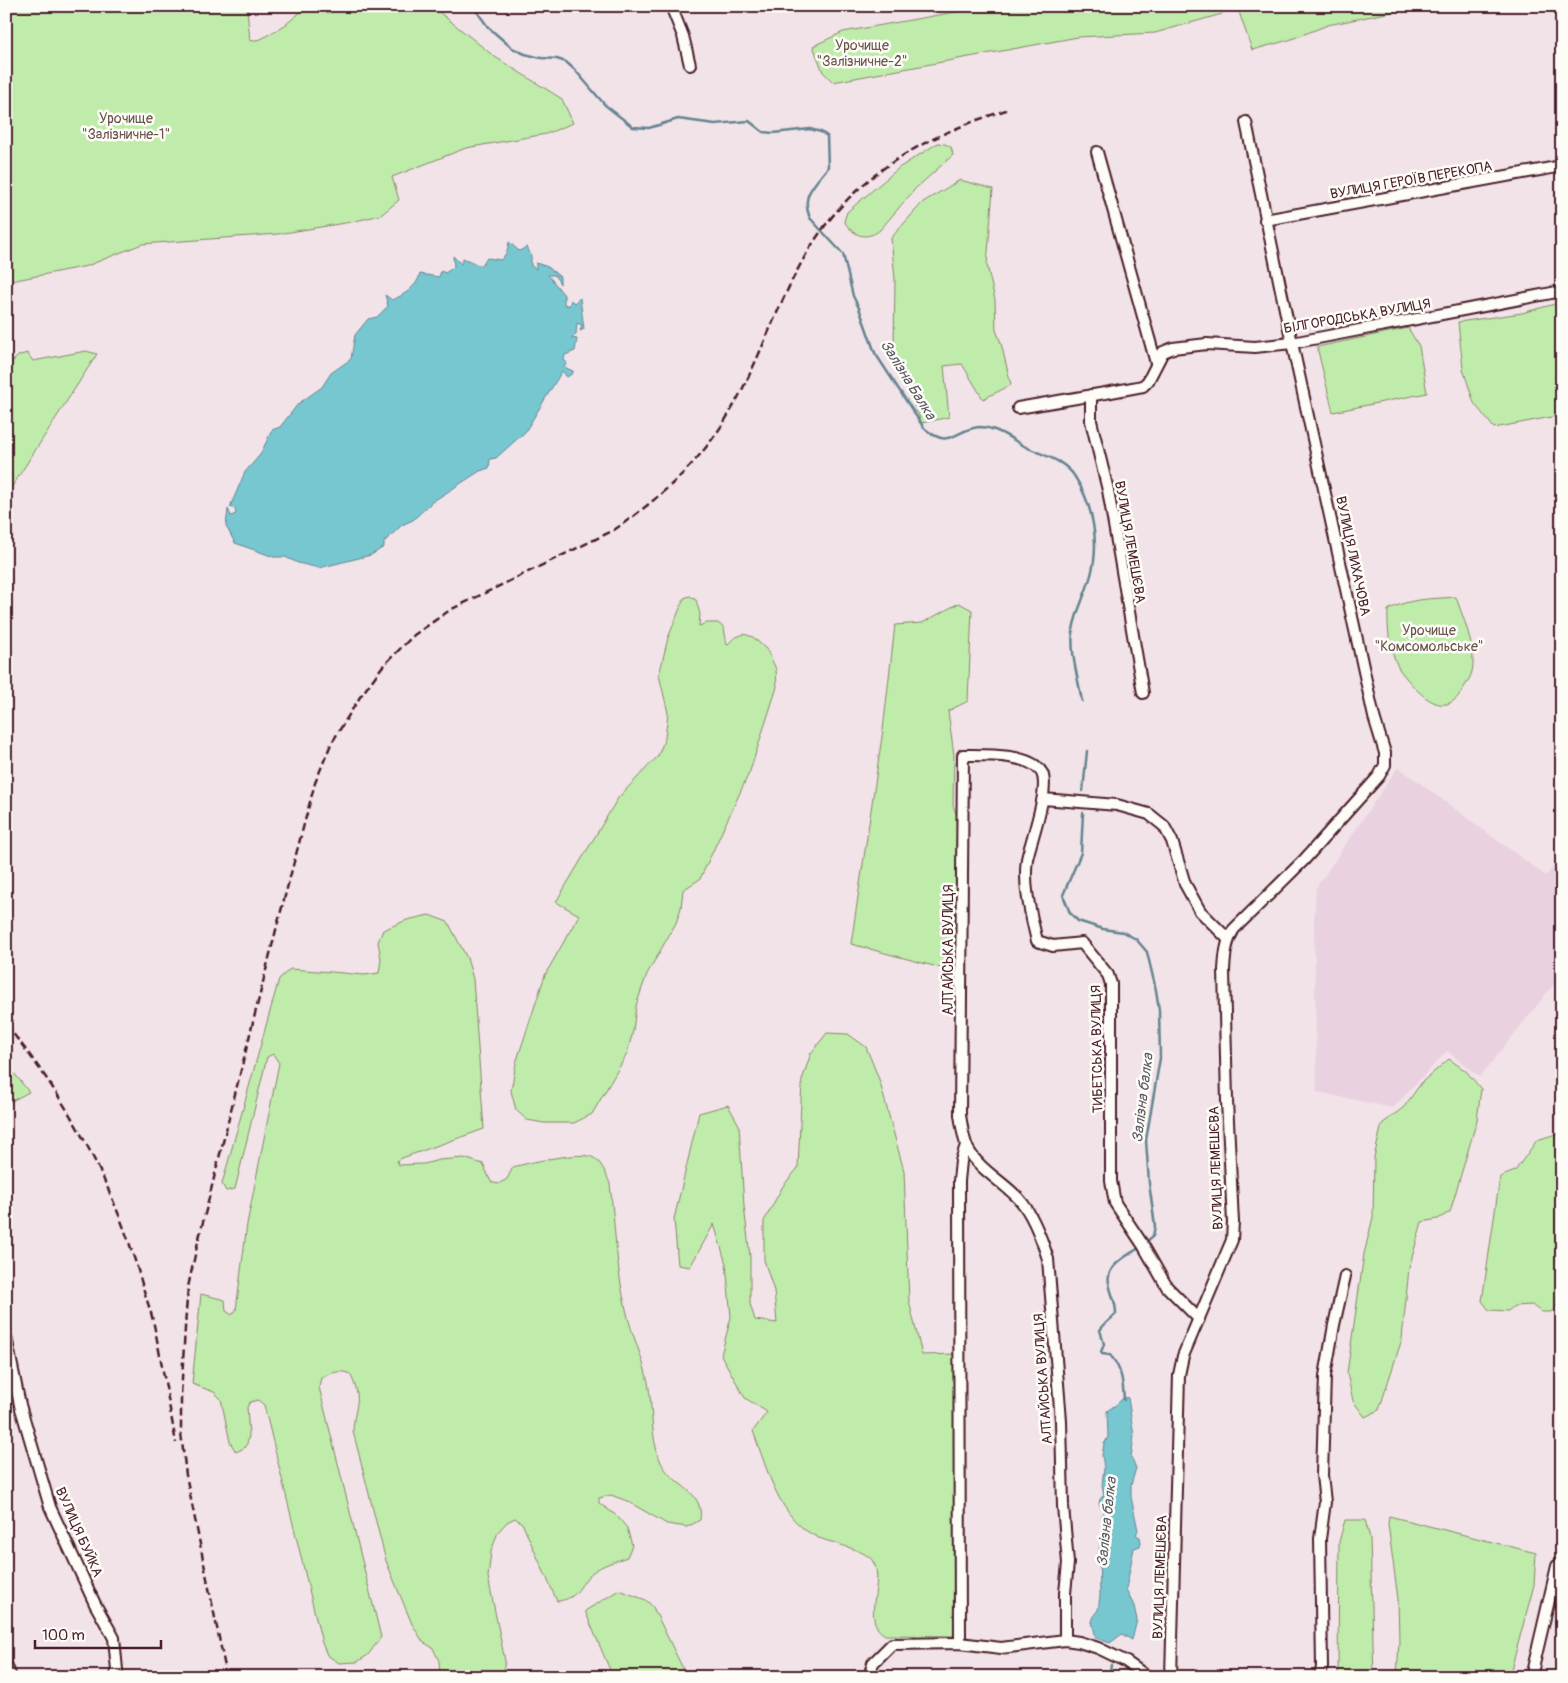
<svg xmlns="http://www.w3.org/2000/svg" width="1568" height="1683" font-family="Pangolin,sans-serif">
  <style>
    .built { fill: #ead1df }
    .green { fill: #bfecaa; stroke: #84866a }
    .water { fill: #77c7d1; stroke: #65848f }
    .lines { fill: none; stroke-linecap: round; stroke-linejoin: round }
    .stream { stroke: #65848f; stroke-width: 2.5 }
    .minor-casing { stroke: #4a1f2b; stroke-width: 14 }
    .minor { stroke: #fdfcf7; stroke-width: 10 }
    .rail { stroke: #4a1f2b; stroke-width: 2.5; stroke-dasharray: 8 4; stroke-linecap: butt }
    .labels { text-anchor: middle; dominant-baseline: central; stroke-width: 5; stroke-linejoin: round; paint-order: stroke }
    .park-label { font-size: 14px; fill: #67524b; stroke: #fdfcf7 }
    .street-label { font-size: 14px; fill: #4a1f2b; stroke: #fdfcf7 }
    .water-label { font-size: 15px; font-style: italic; fill: #5a5a65; stroke: #fdfcf7 }
  </style>
  <rect width="100%" height="100%" fill="#f2e3e9"/>
  <filter id="ink" filterUnits="userSpaceOnUse"><feTurbulence type="fractalNoise" baseFrequency=".02" numOctaves="2"/><feDisplacementMap in="SourceGraphic" scale="10" xChannelSelector="R" yChannelSelector="G"/><feConvolveMatrix kernelMatrix="1 2 1 2 8 2 1 2 1" color-interpolation-filters="sRGB"/></filter>
  <g filter="url(#ink)">
    <path class="built" d="M 1398,767 L 1546,876 L 1559,859 L 1562,862 L 1562,974 L 1480,1077 L 1447,1051 L 1393,1108 L 1317,1092 L 1314,924 L 1316,888 Z"/>
    <g class="green">
      <path d="M 6,6 L 248,6 L 247,9 L 250,41 L 261,39 L 285,25 L 308,6 L 430,6 L 434,8 L 495,57 L 562,99 L 573,123 L 546,134 L 466,148 L 392,177 L 399,200 L 381,215 L 351,222 L 278,234 L 142,244 L 87,266 L 6,282 Z"/>
      <path d="M 989,6 L 1220,6 L 1222,14 L 1155,33 L 1078,37 L 833,82 L 823,72 L 813,46 L 843,32 Z"/>
      <path d="M 1237,6 L 1421,6 L 1328,25 L 1289,40 L 1252,50 Z"/>
      <path d="M 938,143 L 945,144 L 951,147 L 953,155 L 915,189 L 880,230 C 866,241 853,236 844,221 L 847,212 L 900,167 Z"/>
      <path d="M 960,180 L 993,189 L 987,265 L 995,300 L 996,330 L 1001,343 L 1011,385 L 983,399 L 962,364 L 944,366 L 949,417 L 922,423 L 903,380 L 894,343 L 895,279 L 891,238 L 923,202 Z"/>
      <path d="M 1562,302 L 1562,415 L 1494,428 L 1474,403 L 1463,369 L 1458,322 L 1522,313 Z"/>
      <path d="M 1408,328 L 1419,346 L 1427,393 L 1333,412 L 1317,347 Z"/>
      <path d="M 86,351 L 97,354 L 6,496 L 6,368 L 18,356 L 27,353 L 33,361 Z"/>
      <path d="M 690,596 L 696,600 L 700,614 L 699,626 L 707,623 L 718,623 L 724,628 L 727,645 L 734,638 L 744,634 L 753,637 L 767,650 L 776,669 L 777,687 L 750,771 L 700,879 L 683,890 L 681,908 L 676,923 L 647,974 L 641,991 L 636,1006 L 633,1031 L 627,1054 L 592,1114 L 574,1123 L 544,1123 L 527,1120 L 516,1110 L 511,1091 L 516,1063 L 545,975 L 579,915 L 556,902 L 618,798 L 658,756 L 665,738 L 668,713 L 659,675 L 668,638 L 684,598 Z"/>
      <path d="M 1456,597 C 1463,618 1474,642 1473,664 C 1473,675 1467,683 1461,692 C 1445,719 1421,696 1407,679 C 1404,675 1400,671 1398,667 C 1390,650 1387,629 1388,610 C 1409,598 1432,599 1456,597 Z"/>
      <path d="M 959,603 L 972,610 L 968,701 L 948,711 L 954,755 L 953,805 L 962,831 L 955,960 L 945,969 L 851,944 L 883,730 L 895,625 L 922,623 Z"/>
      <path d="M 429,915 L 448,922 L 467,958 L 473,979 L 484,1129 L 402,1158 L 397,1161 L 399,1165 L 424,1164 L 439,1160 L 464,1158 L 483,1164 L 491,1182 L 498,1184 L 507,1179 L 513,1167 C 528,1163 582,1150 594,1158 C 602,1163 607,1176 610,1184 C 615,1226 616,1268 626,1309 C 631,1334 643,1357 648,1382 C 653,1407 650,1436 660,1460 C 670,1486 705,1489 700,1520 L 687,1527 L 667,1524 L 627,1501 L 611,1495 L 599,1498 L 599,1503 L 617,1516 L 627,1528 L 632,1545 L 627,1557 C 616,1561 602,1565 593,1572 C 578,1584 580,1599 557,1601 L 522,1523 L 515,1518 L 507,1522 L 498,1532 L 491,1552 L 488,1577 L 505,1661 L 502,1677 L 440,1677 L 439,1661 L 433,1648 L 423,1642 L 412,1624 L 386,1561 L 353,1431 C 354,1405 364,1401 350,1374 C 339,1369 331,1373 321,1378 L 319,1387 L 381,1637 L 368,1655 L 357,1662 L 339,1663 L 327,1655 L 322,1643 L 264,1405 L 258,1400 L 250,1402 L 247,1407 L 249,1436 L 246,1447 L 236,1452 L 230,1442 L 221,1399 L 214,1392 L 192,1384 L 201,1294 L 225,1300 L 226,1311 L 232,1315 L 236,1310 L 247,1224 L 279,1063 L 273,1054 L 267,1057 L 235,1189 L 226,1191 L 222,1184 L 279,979 L 290,969 L 332,972 L 364,975 L 379,973 L 381,959 L 378,942 L 383,930 L 407,920 Z"/>
      <path d="M 827,1033 L 848,1034 L 866,1047 L 879,1079 L 904,1171 L 909,1301 L 922,1355 L 957,1354 L 956,1636 L 885,1635 C 882,1633 878,1630 877,1627 C 866,1609 885,1578 872,1560 C 865,1550 832,1543 819,1538 C 779,1521 767,1468 753,1431 L 767,1412 L 745,1398 L 721,1355 L 731,1317 L 726,1264 L 714,1224 L 690,1267 L 678,1265 L 674,1219 L 699,1113 L 728,1105 L 739,1125 L 744,1206 L 750,1256 L 750,1304 L 755,1320 L 777,1323 L 774,1291 L 764,1260 L 764,1221 L 783,1186 L 798,1168 L 802,1080 L 811,1053 Z"/>
      <path d="M 1449,1059 L 1466,1071 L 1481,1089 L 1477,1120 L 1450,1212 L 1438,1219 L 1422,1222 L 1409,1268 L 1402,1339 L 1379,1410 L 1365,1417 L 1353,1401 L 1347,1373 L 1364,1254 L 1373,1217 L 1374,1157 L 1382,1124 L 1404,1107 L 1422,1082 Z"/>
      <path d="M 6,1063 L 29,1092 L 6,1104 Z"/>
      <path d="M 1559,1133 L 1562,1133 L 1562,1269 L 1557,1305 L 1551,1312 L 1541,1312 L 1532,1305 L 1514,1306 L 1508,1311 L 1489,1310 L 1482,1301 L 1500,1177 L 1515,1171 L 1537,1140 Z"/>
      <path d="M 1389,1516 L 1536,1553 L 1534,1585 L 1509,1677 L 1397,1677 L 1399,1641 L 1398,1599 L 1388,1524 Z"/>
      <path d="M 1345,1520 L 1365,1520 L 1370,1538 L 1374,1677 L 1338,1677 L 1339,1542 Z"/>
      <path d="M 619,1590 L 646,1600 L 653,1607 L 687,1677 L 613,1677 L 585,1611 Z"/>
    </g>
    <g class="water">
      <path d="M 509,242 L 519,251 L 527,247 L 531,256 L 531,266 L 536,269 L 536,263 L 548,267 L 560,277 L 560,284 L 555,275 L 548,275 L 564,295 L 564,304 L 569,306 L 571,300 L 574,303 L 580,298 L 584,329 L 580,331 L 582,325 L 577,323 L 576,334 L 571,338 L 577,339 L 575,351 L 565,355 L 564,360 L 567,363 L 564,367 L 573,371 L 573,373 L 567,377 L 562,371 L 525,432 L 496,458 L 490,459 L 489,468 L 480,471 L 432,502 L 413,520 L 402,525 L 384,542 L 384,547 L 371,555 L 319,568 L 298,563 L 285,557 L 274,557 L 235,543 L 226,526 L 228,509 L 231,516 L 236,514 L 235,509 L 230,507 L 245,472 L 260,455 L 272,430 L 280,427 L 298,404 L 322,387 L 331,373 L 351,359 L 355,335 L 368,319 L 377,317 L 388,306 L 385,295 L 392,300 C 404,295 417,287 420,274 L 439,277 L 441,271 L 445,273 L 454,267 L 453,256 L 461,264 L 463,258 L 481,266 L 487,258 L 501,260 L 507,252 Z"/>
      <path d="M 1124,1397 L 1128,1398 L 1134,1436 L 1131,1457 L 1136,1468 L 1131,1485 L 1131,1497 L 1138,1530 L 1136,1535 L 1140,1537 L 1141,1542 L 1140,1546 L 1134,1548 L 1126,1589 L 1134,1606 L 1137,1620 L 1132,1640 L 1122,1634 L 1110,1643 L 1096,1638 L 1092,1622 L 1094,1615 L 1098,1610 L 1100,1596 L 1099,1549 L 1106,1522 L 1101,1516 L 1104,1511 L 1099,1504 L 1100,1499 L 1104,1495 L 1102,1485 L 1104,1468 L 1102,1455 L 1104,1444 L 1108,1437 L 1107,1411 L 1117,1404 Z"/>
    </g>
    <g class="lines">
      <g class="stream">
        <path d="M 473,6 L 488,27 L 512,48 L 525,54 L 541,58 L 557,59 L 566,62 L 575,70 L 605,105 L 633,127 L 649,128 L 678,119 L 715,124 L 749,121 L 763,132 L 773,133 L 810,129 L 821,132 L 827,136 L 828,167 C 815,185 800,194 810,218 L 843,254 L 853,296 L 859,308 L 875,353 L 924,428 C 950,451 955,429 979,427 C 996,427 1010,438 1024,446 C 1041,455 1064,459 1075,477 C 1093,505 1100,543 1091,575 C 1086,594 1076,611 1073,630 C 1070,653 1078,678 1082,701"/>
        <path d="M 1083,791 L 1087,751"/>
        <path d="M 1083,813 L 1081,853 L 1063,895 L 1070,913 L 1078,921 L 1103,929 L 1123,932 L 1136,939 L 1147,952 L 1156,990 L 1159,1010 L 1160,1058 L 1146,1140 L 1149,1183 L 1155,1226 L 1153,1236 L 1145,1243"/>
        <path d="M 1124,1400 C 1123,1383 1122,1368 1110,1355 L 1102,1354 L 1101,1352 L 1104,1344 L 1100,1330 L 1105,1324 L 1116,1314 C 1116,1300 1111,1296 1109,1283 C 1105,1266 1129,1254 1141,1247"/>
        <path d="M 1109,1677 L 1111,1665"/>
      </g>
      <g class="minor-casing">
        <g id="minor">
          <path d="M 671,6 L 683,36 L 690,65"/>
          <path d="M 1097,152 L 1156,363"/>
          <path d="M 1265,220 L 1562,166"/>
          <path d="M 1091,395 L 1091,421 L 1108,490 L 1143,693"/>
          <path d="M 1018,408 L 1111,392 L 1143,386 L 1148,381 L 1163,352 L 1173,348 L 1207,344 L 1255,347 L 1292,343 L 1562,291"/>
          <path d="M 1043,799 L 1117,805 L 1149,814 L 1164,826 L 1172,841 L 1185,884 L 1200,911 L 1228,939"/>
          <path d="M 6,1337 L 20,1405 L 50,1507 L 95,1604 L 114,1638 L 117,1670 L 115,1677"/>
          <path d="M 1065,1640 L 1065,1593 L 1068,1563 L 1063,1506 L 1061,1421 L 1048,1259 C 1042,1240 1033,1215 1020,1200 C 1004,1182 979,1170 968,1149 C 963,1139 962,1126 960,1115 L 963,755 C 983,755 1031,753 1042,773 C 1050,789 1031,840 1027,859 C 1023,886 1031,915 1037,941 L 1053,946 L 1082,943 L 1108,975 L 1111,984 L 1111,1181 L 1115,1203 L 1143,1245 L 1167,1287 L 1199,1319"/>
          <path d="M 960,1643 L 959,1181 L 961,1161 L 966,1145"/>
          <path d="M 6,1664 L 11,1677"/>
          <path d="M 869,1677 L 873,1663 L 892,1644 L 960,1643 L 1001,1648 L 1065,1640 L 1079,1642 L 1098,1648 L 1125,1661 L 1148,1677"/>
          <path d="M 1171,1677 L 1179,1375 L 1183,1356 L 1232,1240 L 1233,1222 L 1227,1101 L 1224,970 C 1225,954 1226,942 1234,929 L 1304,860 L 1379,776 L 1385,765 L 1385,753 L 1374,717 L 1292,343 L 1246,122"/>
          <path d="M 1320,1677 L 1322,1667 L 1320,1539 L 1325,1502 L 1322,1475 L 1325,1376 L 1334,1325 L 1345,1276"/>
          <path d="M 1531,1677 L 1557,1566 L 1562,1567"/>
        </g>
      </g>
      <use href="#minor" class="minor"/>
      <g class="rail">
        <path d="M 6,1025 C 71,1103 115,1188 142,1284 C 146,1298 151,1311 154,1325 C 162,1364 169,1404 176,1443"/>
        <path d="M 227,1677 L 186,1475 L 181,1433 L 181,1396 L 186,1311 L 188,1287 L 197,1246 L 277,926 L 315,783 L 331,744 L 360,697 L 382,667 L 414,635 L 450,610 L 614,530 C 659,499 702,461 730,412 C 768,347 786,270 836,212 C 883,158 940,132 1006,110"/>
      </g>
    </g>
  </g>
  <g class="labels">
    <g class="park-label">
      <text x="862" y="45">Урочище<tspan x="862" dy="16">"Залізничне-2"</tspan></text>
      <text x="126" y="118">Урочище<tspan x="126" dy="16">"Залізничне-1"</tspan></text>
      <text x="1429" y="630">Урочище<tspan x="1429" dy="16">"Комсомольське"</tspan></text>
    </g>
    <g class="street-label">
      <text transform="translate(1411 180) rotate(-10)">ВУЛИЦЯ ГЕРОЇВ ПЕРЕКОПА</text>
      <text transform="translate(1357 316) rotate(-10)">БІЛГОРОДСЬКА ВУЛИЦЯ</text>
      <text transform="translate(1130 542) rotate(80)">ВУЛИЦЯ ЛЕМЕШЄВА</text>
      <text transform="translate(1353 556) rotate(78)">ВУЛИЦЯ ЛИХАЧОВА</text>
      <text transform="translate(948 950) rotate(-90)">АЛТАЙСЬКА ВУЛИЦЯ</text>
      <text transform="translate(1097 1049) rotate(-91)">ТИБЕТСЬКА ВУЛИЦЯ</text>
      <text transform="translate(1216 1168) rotate(-92)">ВУЛИЦЯ ЛЕМЕШЄВА</text>
      <text transform="translate(1043 1379) rotate(-94)">АЛТАЙСЬКА ВУЛИЦЯ</text>
      <text transform="translate(79 1532) rotate(66)">ВУЛИЦЯ БУЙКА</text>
      <text transform="translate(1160 1577) rotate(-88)">ВУЛИЦЯ ЛЕМЕШЄВА</text>
    </g>
    <g class="water-label">
      <text transform="translate(908 380) rotate(58)">Залізна Балка</text>
      <text transform="translate(1143 1098) rotate(-83)">Залізна балка</text>
      <text transform="translate(1107 1522) rotate(-84)">Залізна балка</text>
    </g>
  </g>
  <rect width="1568" height="1683" fill="none" stroke="#fdfcf7" stroke-width="25"/>
  <rect x="12" y="12" width="1543" height="1658" fill="none" stroke="#4a1f2b" stroke-width="2" filter="url(#ink)"/>
  <path d="M35 1640v8h126v-8" fill="none" stroke="#4a1f2b" stroke-width="2.5"/>
  <text x="42" y="1640" font-size="15" fill="#4a1f2b" stroke="#fdfcf7" stroke-width="4" paint-order="stroke">100 m</text>
</svg>
